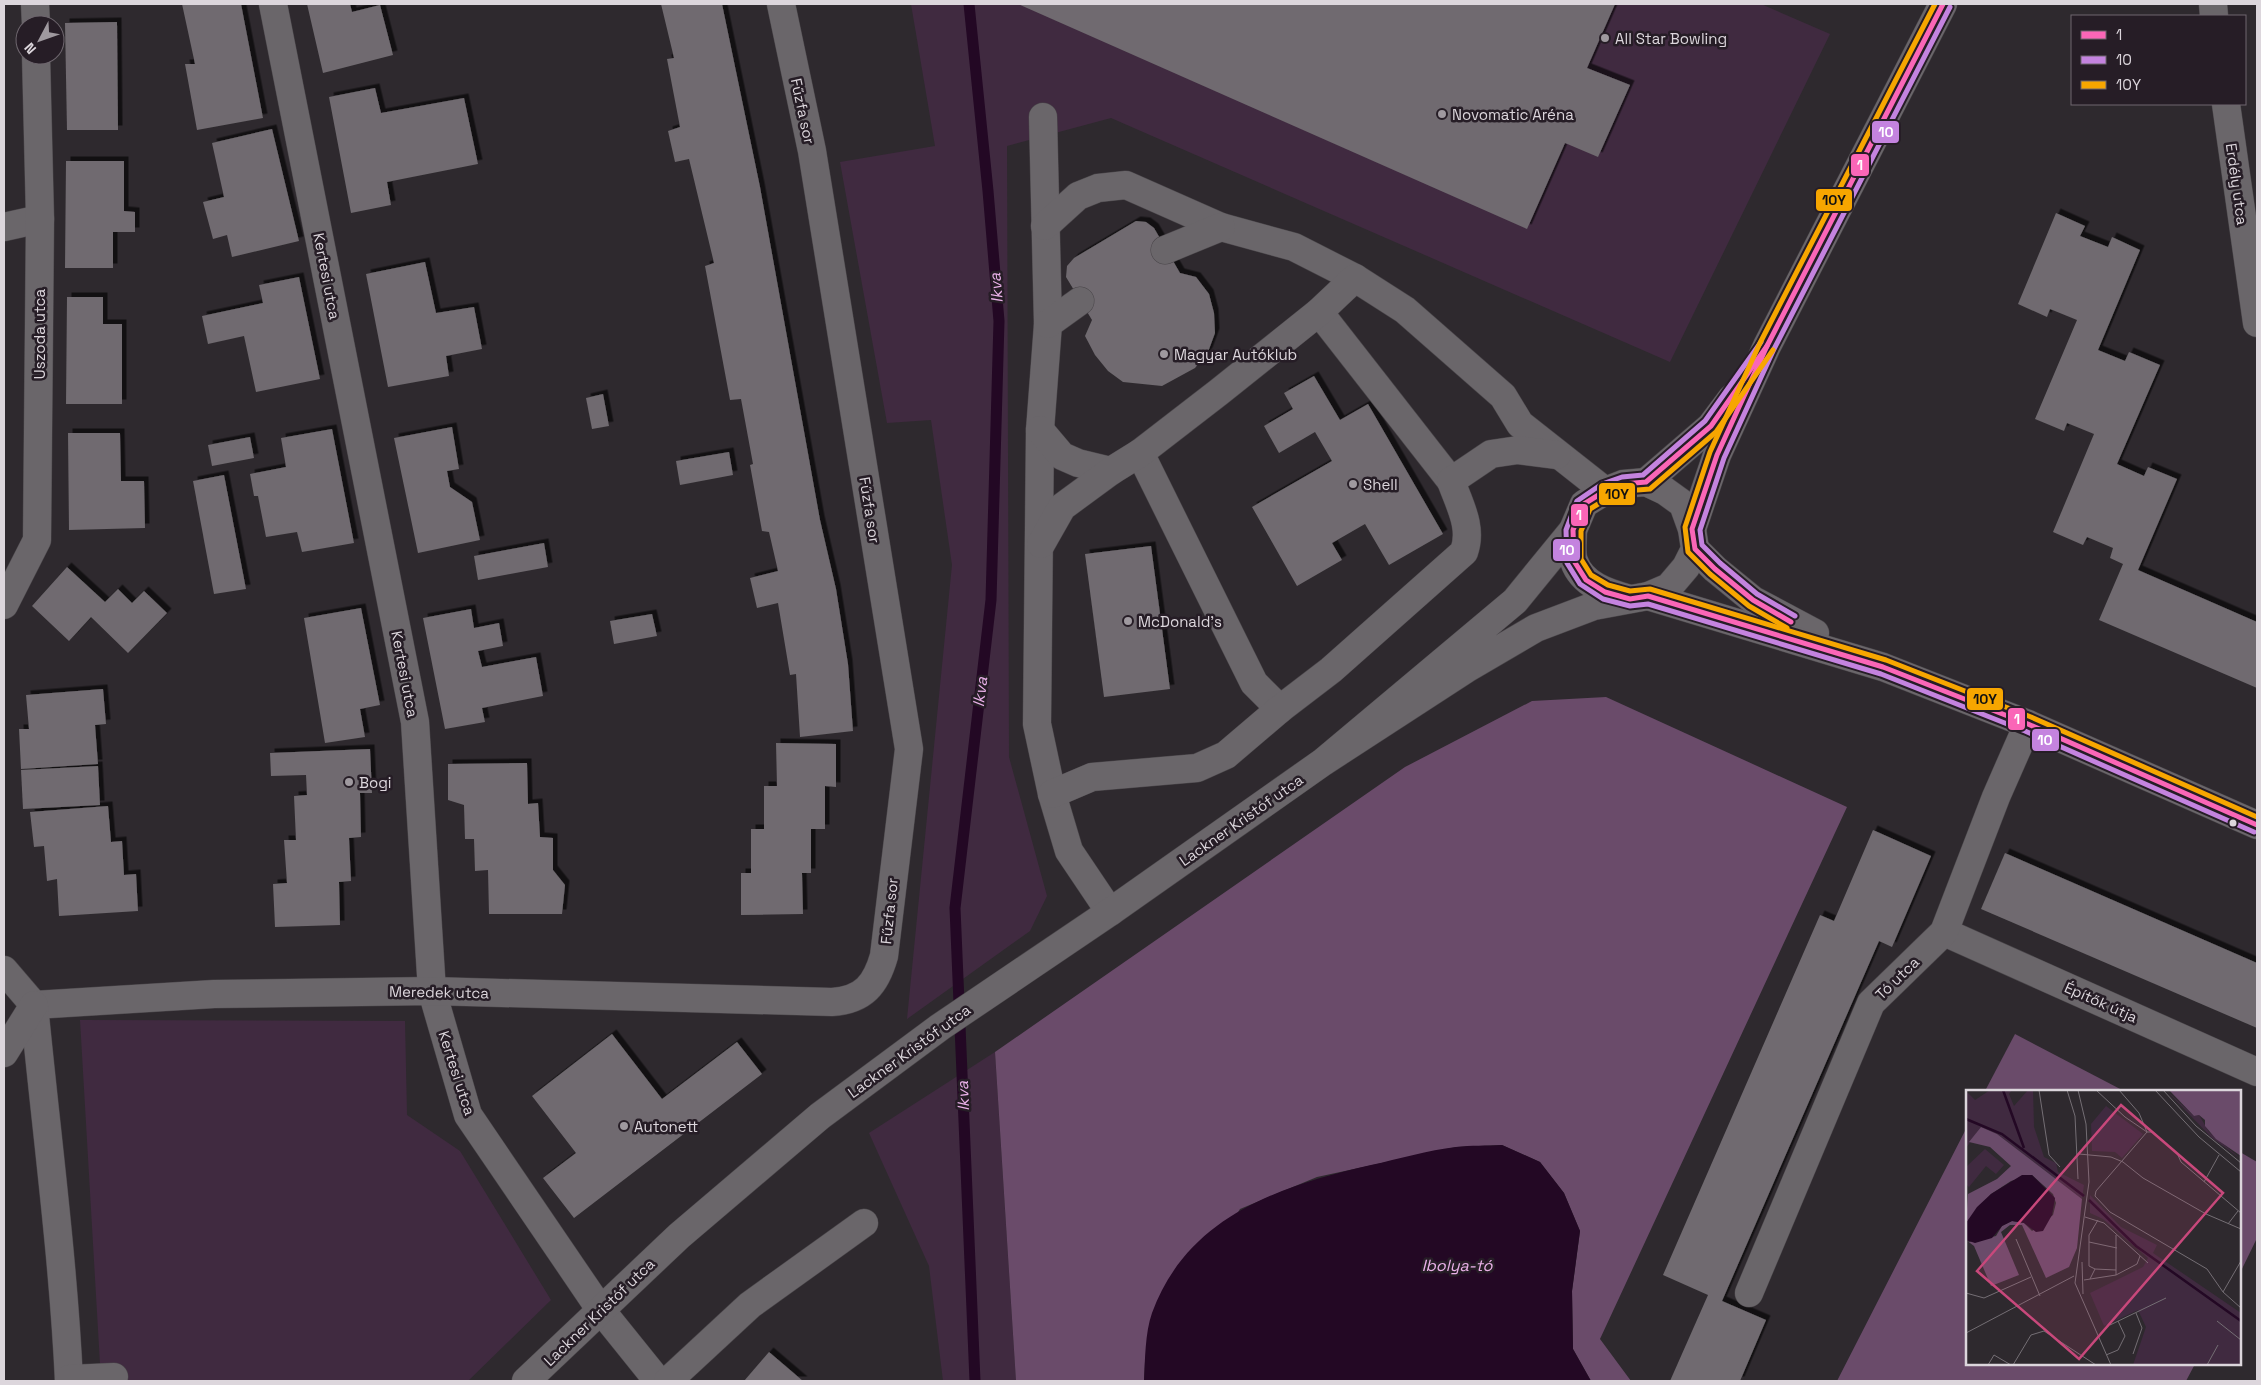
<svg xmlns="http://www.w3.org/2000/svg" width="2261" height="1385" font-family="'Space Grotesk',sans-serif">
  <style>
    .green { fill: #402a40 }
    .forest { fill: #6a4b6a }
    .water { fill: #230824 }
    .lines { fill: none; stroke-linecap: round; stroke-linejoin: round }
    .stream { stroke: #230824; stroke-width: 11 }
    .building { fill: #6f6a6f; filter: url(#shadow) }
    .minor-casing { stroke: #494549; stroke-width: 29 }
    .minor { stroke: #6a666a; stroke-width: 28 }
    .bus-1-casing { stroke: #261d26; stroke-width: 9 }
    .bus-2-casing { stroke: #261d26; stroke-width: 9 }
    .bus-3-casing { stroke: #261d26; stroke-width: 9 }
    .bus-1 { stroke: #fa66b7; stroke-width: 5 }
    .bus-2 { stroke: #c483df; stroke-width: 5 }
    .bus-3 { stroke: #f7a600; stroke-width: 5 }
    .poi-dot { fill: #9f999f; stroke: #261d26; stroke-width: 2 }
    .bus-dot { fill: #dcd6dc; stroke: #261d26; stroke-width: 2 }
    .labels { text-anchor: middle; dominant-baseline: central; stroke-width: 5; stroke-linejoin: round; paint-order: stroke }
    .poi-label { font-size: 15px; fill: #dcd6dc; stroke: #261d26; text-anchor: start }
    .street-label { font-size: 15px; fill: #dcd6dc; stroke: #261d26 }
    .water-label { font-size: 16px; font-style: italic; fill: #eab1e9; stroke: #261d26 }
    .inset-river { fill: none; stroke: #230824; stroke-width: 2.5 }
    .inset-road { fill: none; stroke: #746e74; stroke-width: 1 }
    .view { fill: #c8487b; fill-opacity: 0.15; stroke: #c8487b; stroke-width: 2.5 }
    .inset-edge { fill: none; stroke: #dcd6dc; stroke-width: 2.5 }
    .line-badge { stroke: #261d26; stroke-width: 2 }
    .badge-label { font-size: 14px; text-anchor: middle; font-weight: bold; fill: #fff }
    .pale-badge-label { font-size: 14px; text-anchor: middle; font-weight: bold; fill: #111 }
  </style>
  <defs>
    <filter id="shadow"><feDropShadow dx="4.5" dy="-4.5" stdDeviation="0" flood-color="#0009"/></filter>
  </defs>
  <rect width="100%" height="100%" fill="#2e292e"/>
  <g class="green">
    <path d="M 911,4 L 1761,4 L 1830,34 L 1670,362 L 1111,118 L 1007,146 L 1009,757 L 1047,896 L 1030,931 L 907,1019 L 952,565 L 931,420 L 887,423 L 840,162 L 935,146 Z"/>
    <path d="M 80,1020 L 405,1021 L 407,1115 L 460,1151 L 551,1300 L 468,1381 L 101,1381 Z"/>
    <path d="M 995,1052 L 1016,1381 L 943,1381 L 929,1266 L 869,1133 Z"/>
  </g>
  <g class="forest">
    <path d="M 1606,697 L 1847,807 L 1600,1339 L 1631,1381 L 1591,1381 L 1573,1349 L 1572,1291 L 1580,1231 L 1564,1193 L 1540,1162 L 1502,1145 L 1456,1147 L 1317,1177 L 1240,1209 L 1145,1362 L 1144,1381 L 1016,1381 L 995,1052 L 1405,767 L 1532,701 Z"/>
    <path d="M 2015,1034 L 2124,1091 L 1985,1091 Z"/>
    <path d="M 1967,1127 L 1967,1364 L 2195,1364 L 2186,1381 L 1837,1381 Z"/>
    <path d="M 2240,1152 L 2257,1162 L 2257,1238 L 2240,1273 Z"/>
  </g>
  <path class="water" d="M 1502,1145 L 1540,1162 L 1564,1193 L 1580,1231 L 1572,1291 L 1573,1349 L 1591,1381 L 1144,1381 C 1145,1360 1145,1333 1152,1313 C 1187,1217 1279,1186 1371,1165 C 1399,1159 1428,1150 1456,1147 C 1471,1145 1487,1146 1502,1145 Z"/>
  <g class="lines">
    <path class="stream" d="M 969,4 L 988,191 L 999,321 L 991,600 L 955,908 L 975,1381"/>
  </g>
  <g class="building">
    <path d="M 182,4 L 241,4 L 263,118 L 197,130 L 185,64 L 195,64 Z"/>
    <path d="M 307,4 L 350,4 L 352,12 L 380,5 L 393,55 L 323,73 Z"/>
    <path d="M 661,4 L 722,4 L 760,187 L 820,520 L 836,589 L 848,664 L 853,731 L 800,737 L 796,674 L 790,675 L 778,603 L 757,608 L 750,578 L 778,571 L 769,532 L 762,531 L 750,465 L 753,464 L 741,399 L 730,400 L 705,266 L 714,263 L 689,159 L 675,162 L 668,131 L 680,127 L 667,59 L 674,58 Z"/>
    <path d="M 1018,4 L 1615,4 L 1587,68 L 1630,85 L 1598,157 L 1565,143 L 1527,229 Z"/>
    <path d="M 117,22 L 118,130 L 67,130 L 65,23 Z"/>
    <path d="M 375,88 L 381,113 L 464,98 L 478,164 L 387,182 L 391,205 L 351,213 L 329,97 Z"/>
    <path d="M 272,129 L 299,241 L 232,257 L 227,235 L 213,239 L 203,202 L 224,197 L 212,143 Z"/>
    <path d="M 66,161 L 124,161 L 124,211 L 135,212 L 135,232 L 113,232 L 113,268 L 65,268 Z"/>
    <path d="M 2056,213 L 2085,226 L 2080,236 L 2108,247 L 2112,237 L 2140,250 L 2098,350 L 2125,361 L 2129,352 L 2160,365 L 2117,464 L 2144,476 L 2148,467 L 2177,479 L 2138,570 L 2257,622 L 2257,688 L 2099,620 L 2123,564 L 2110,558 L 2113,548 L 2087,537 L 2083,545 L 2053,532 L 2094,434 L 2067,423 L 2064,431 L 2035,419 L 2077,320 L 2050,309 L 2047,317 L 2018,304 Z"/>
    <path d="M 1136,221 L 1146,222 L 1154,228 L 1180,273 L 1196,277 L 1209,294 L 1214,313 L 1215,333 L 1208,352 L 1195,368 L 1162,386 L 1123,382 L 1108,371 L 1095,355 L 1085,336 L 1092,320 L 1066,277 L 1067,266 L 1074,258 Z"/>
    <path d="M 425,262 L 436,313 L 474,307 L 482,349 L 446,356 L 449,376 L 388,387 L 366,274 Z"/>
    <path d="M 299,277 L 320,379 L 256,392 L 244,336 L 208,344 L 202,316 L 263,303 L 259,285 Z"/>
    <path d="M 67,297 L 103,297 L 103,324 L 122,324 L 122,404 L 66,404 Z"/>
    <path d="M 1314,376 L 1340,420 L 1368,404 L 1443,534 L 1389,565 L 1365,524 L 1332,543 L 1342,560 L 1297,586 L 1252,507 L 1332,461 L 1315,432 L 1279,453 L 1264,426 L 1293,409 L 1284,393 Z"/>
    <path d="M 603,394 L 609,426 L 592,429 L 586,398 Z"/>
    <path d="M 452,427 L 459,469 L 447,471 L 450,487 L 472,502 L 480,540 L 418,553 L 394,438 Z"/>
    <path d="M 332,429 L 354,543 L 302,552 L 297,532 L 266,537 L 258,496 L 254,496 L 250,474 L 286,467 L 281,438 Z"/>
    <path d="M 68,433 L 120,433 L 121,481 L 144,481 L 145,528 L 69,530 Z"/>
    <path d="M 250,437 L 254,458 L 212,466 L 208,445 Z"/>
    <path d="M 729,452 L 733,475 L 680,485 L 676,461 Z"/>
    <path d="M 224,475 L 246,589 L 214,594 L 193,481 Z"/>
    <path d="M 544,543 L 548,567 L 478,580 L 474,556 Z"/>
    <path d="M 1151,546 L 1170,689 L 1104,697 L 1085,554 Z"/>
    <path d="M 67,567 L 105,602 L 118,589 L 132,603 L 144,591 L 167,613 L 128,653 L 91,617 L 69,641 L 32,606 Z"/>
    <path d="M 361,608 L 380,705 L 360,709 L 365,737 L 325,743 L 304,618 Z"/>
    <path d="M 471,609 L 474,628 L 499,623 L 503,646 L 478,651 L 482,667 L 536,657 L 543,696 L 482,708 L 485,722 L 445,729 L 423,618 Z"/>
    <path d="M 652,614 L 657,636 L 614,644 L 610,621 Z"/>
    <path d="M 103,689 L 106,724 L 95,725 L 98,764 L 21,769 L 19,729 L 29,729 L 26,695 Z"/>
    <path d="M 776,743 L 836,744 L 836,787 L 825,786 L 825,829 L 811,829 L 811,873 L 802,873 L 803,914 L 741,915 L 741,873 L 751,873 L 751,829 L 764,829 L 764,786 L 777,786 Z"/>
    <path d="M 370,749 L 372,793 L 360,793 L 361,837 L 349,838 L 351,881 L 339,882 L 340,925 L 275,927 L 273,884 L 287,883 L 284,840 L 296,840 L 294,796 L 307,795 L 306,775 L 271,776 L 270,753 Z"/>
    <path d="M 527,763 L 528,804 L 538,803 L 540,837 L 553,838 L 553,870 L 565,885 L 562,914 L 489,914 L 488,870 L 475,871 L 474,839 L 465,839 L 464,805 L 448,800 L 448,764 Z"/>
    <path d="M 98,766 L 100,805 L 23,809 L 21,770 Z"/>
    <path d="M 108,806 L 111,842 L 122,841 L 124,875 L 136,874 L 138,911 L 59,916 L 57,879 L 47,881 L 44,846 L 34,847 L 30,812 Z"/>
    <path d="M 1873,830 L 1931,856 L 1892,947 L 1879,941 L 1722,1301 L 1766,1320 L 1740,1381 L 1670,1381 L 1708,1295 L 1663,1275 L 1820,915 L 1834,921 Z"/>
    <path d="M 2005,853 L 2257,963 L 2257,1028 L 1981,909 Z"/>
    <path d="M 612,1034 L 662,1099 L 737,1042 L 762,1074 L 574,1218 L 543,1178 L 576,1153 L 532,1096 Z"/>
    <path d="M 769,1352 L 803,1381 L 744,1381 Z"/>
  </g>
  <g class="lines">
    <g class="minor-casing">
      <g id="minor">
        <path d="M 35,4 L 36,25"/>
        <path d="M 273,4 L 415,722 L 432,991 L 468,1115 L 600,1309 L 658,1381"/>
        <path d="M 2213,4 L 2214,16"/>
        <path d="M 2226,104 L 2257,323"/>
        <path d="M 1043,117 L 1048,324 L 1040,430 L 1037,724 L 1052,794 L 1069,851 L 1110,912"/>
        <path d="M 1045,226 L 1078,196 L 1098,188 L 1126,185 L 1221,227 L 1294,247 L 1355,278"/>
        <path d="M 4,227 L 40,219"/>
        <path d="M 1165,250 L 1221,227"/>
        <path d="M 1319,312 L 1451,481"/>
        <path d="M 1048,324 L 1080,301"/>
        <path d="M 1040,430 L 1062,456 L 1078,463 L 1111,471"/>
        <path d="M 1140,453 L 1254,683 L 1280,709"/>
        <path d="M 1646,482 L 1711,426 L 1732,398"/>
        <path d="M 1692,529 L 1717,455 L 1767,346 L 1943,4"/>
        <path d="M 1573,530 C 1573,539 1571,553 1574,561 C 1582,585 1608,593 1630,599"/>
        <path d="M 1041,544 L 1062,507 L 1111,471 L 1140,453 L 1219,392 L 1319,312 L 1355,278 L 1405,310 L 1503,396 L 1520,424 L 1605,491"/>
        <path d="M 1695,549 L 1715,569 L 1753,600 L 1815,633"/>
        <path d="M 1648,596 L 1883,667 L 2028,724 L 2257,825"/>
        <path d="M 4,605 L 37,540 L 40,219 L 36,55"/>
        <path d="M 1052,794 L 1092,777 L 1197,768 L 1226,755 L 1280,709 L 1331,670 L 1464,552 C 1473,527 1459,504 1451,481 L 1491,454 L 1518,450 L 1557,455"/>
        <path d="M 1944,932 L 2257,1072"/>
        <path d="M 4,970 L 34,1005"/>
        <path d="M 34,1005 L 214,994 L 432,991 L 832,1002 C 864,1000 876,984 884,956 L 909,749 L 812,151 L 781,4"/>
        <path d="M 34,1005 C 46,1130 63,1255 69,1381"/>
        <path d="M 4,1053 L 34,1005"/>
        <path d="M 1749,1293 L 1871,1003 L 1944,932 L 1996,797 L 2028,724"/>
        <path d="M 69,1379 L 114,1377"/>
        <path d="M 526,1381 L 679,1236 L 820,1116 L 940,1027 L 1110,912 L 1323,762 L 1466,669 L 1536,628 L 1594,606 L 1648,596 L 1669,587 L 1686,567 L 1695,549 L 1692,529 L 1683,504 L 1665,491 L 1646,482 L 1623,484 L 1605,491 L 1584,504 L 1573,530 L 1515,601 L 1323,762"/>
        <path d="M 668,1381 L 750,1305 L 864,1223"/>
      </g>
    </g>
    <use href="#minor" class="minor"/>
    <g class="bus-1-casing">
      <g id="bus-1">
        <path d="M 1767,346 L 1711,426 L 1646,482 L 1623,484 L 1605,491 L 1584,504 L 1573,530 L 1574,561 L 1586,580 L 1605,592 L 1630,599 L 1648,596 L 1883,667 L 2028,724 L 2257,825"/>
        <path d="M 1791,622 L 1753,600 L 1715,569 L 1695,549 L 1692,529 L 1717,455 L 1767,346 L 1943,4"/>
      </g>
    </g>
    <g class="bus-2-casing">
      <g id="bus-2">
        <path d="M 1761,342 L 1705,421 L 1643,475 L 1622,477 L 1602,484 L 1577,501 L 1566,530 L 1567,563 L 1580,584 L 1603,599 L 1630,606 L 1648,604 L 1881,674 L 2025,731 L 2254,832"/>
        <path d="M 1795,616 L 1757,594 L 1720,563 L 1702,545 L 1700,530 L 1724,458 L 1774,349 L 1950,7"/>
      </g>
    </g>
    <g class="bus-3-casing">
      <g id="bus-3">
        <path d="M 1773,350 L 1716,432 L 1650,489 L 1625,491 L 1608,498 L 1590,509 L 1581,531 L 1581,559 L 1591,575 L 1608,585 L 1630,591 L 1650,589 L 1886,660 L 2031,717 L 2257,817"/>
        <path d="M 1787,628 L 1749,606 L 1710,574 L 1688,552 L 1685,527 L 1710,452 L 1760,343 L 1935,4"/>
      </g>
    </g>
    <use href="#bus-1" class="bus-1"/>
    <use href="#bus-2" class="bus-2"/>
    <use href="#bus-3" class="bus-3"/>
  </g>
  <g class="poi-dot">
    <circle cx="1605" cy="38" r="5"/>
    <circle cx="1442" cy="114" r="5"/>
    <circle cx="1164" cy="354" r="5"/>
    <circle cx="1353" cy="484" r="5"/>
    <circle cx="1128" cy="621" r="5"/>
    <circle cx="349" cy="782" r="5"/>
    <circle cx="624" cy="1126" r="5"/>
  </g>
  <circle class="bus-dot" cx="2233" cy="823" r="4.5"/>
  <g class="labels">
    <g class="poi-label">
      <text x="1615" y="38">All Star Bowling</text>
      <text x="1452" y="114">Novomatic Aréna</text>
      <text x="1174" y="354">Magyar Autóklub</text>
      <text x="1363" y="484">Shell</text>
      <text x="1138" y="621">McDonald's</text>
      <text x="359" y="782">Bogi</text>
      <text x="634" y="1126">Autonett</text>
    </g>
    <g class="street-label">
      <text transform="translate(803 111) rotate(78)">Fűzfa sor</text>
      <text transform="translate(2237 184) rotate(82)">Erdély utca</text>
      <text transform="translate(327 276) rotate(79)">Kertesi utca</text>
      <text transform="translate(39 334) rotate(-90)">Uszoda utca</text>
      <text transform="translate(870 510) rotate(81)">Fűzfa sor</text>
      <text transform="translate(405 674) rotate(79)">Kertesi utca</text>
      <text transform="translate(1241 820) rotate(-35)">Lackner Kristóf utca</text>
      <text transform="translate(889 911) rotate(-84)">Fűzfa sor</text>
      <text transform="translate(1897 978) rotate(-44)">Tó utca</text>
      <text transform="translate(439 992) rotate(1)">Meredek utca</text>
      <text transform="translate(2101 1002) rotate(24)">Építők útja</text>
      <text transform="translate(909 1051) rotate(-36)">Lackner Kristóf utca</text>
      <text transform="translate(457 1073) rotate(72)">Kertesi utca</text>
      <text transform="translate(599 1312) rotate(-44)">Lackner Kristóf utca</text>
    </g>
    <g class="water-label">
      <text transform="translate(996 288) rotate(-95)">Ikva</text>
      <text transform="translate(980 692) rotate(-83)">Ikva</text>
      <text transform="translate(963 1096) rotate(-92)">Ikva</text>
      <text x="1457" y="1265">Ibolya-tó</text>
    </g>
  </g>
  <g transform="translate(1966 1090)">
    <rect width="275" height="275" fill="#2e292e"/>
    <path d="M 24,0 L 46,0 L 43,4 L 48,16 L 62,0 L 67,0 L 68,37 L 78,67 L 90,73 L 92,82 L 118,95 L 116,109 L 31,44 L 15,37 L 0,58 L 0,1 L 9,10 ZM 200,0 L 228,26 L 233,25 L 243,42 L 275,69 L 246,48 ZM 140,16 L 177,44 L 156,68 L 149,62 L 126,61 L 125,34 ZM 19,59 L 38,75 L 30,84 L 20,76 L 3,97 L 0,94 L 0,77 ZM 124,105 L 155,137 L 191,155 L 187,163 L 275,223 L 275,275 L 167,275 L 180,237 L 172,220 L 138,236 L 124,203 L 177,177 L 182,168 L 137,129 L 124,123 Z" fill="#402a40"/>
    <path d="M 203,0 L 275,0 L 275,66 L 250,49 L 239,36 L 239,30 L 233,25 L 228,26 ZM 15,37 L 31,44 L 116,109 L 111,158 L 103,177 L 80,188 L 56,135 L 44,135 L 35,142 L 53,185 L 25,196 L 8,156 L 0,150 L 3,152 L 30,146 L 36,136 L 46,131 L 58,133 L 66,141 L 87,125 L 90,113 L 87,104 L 66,85 L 45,91 L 25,104 L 0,133 L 2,104 L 31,89 L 45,76 L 24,57 L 3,52 Z" fill="#6a4b6a"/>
    <path d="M 56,85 L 66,85 L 89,108 L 86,125 L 77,141 L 70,142 L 58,133 L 46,131 L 36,136 L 26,148 L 9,153 L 0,150 L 0,133 L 11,117 L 25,104 Z" fill="#230824"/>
    <path class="inset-river" d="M 37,0 L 58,58M 0,29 L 36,44 L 118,106M 123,110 L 170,156 L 275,231"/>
    <path class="inset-road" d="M 73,0 L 83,65 L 94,77M 101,0 L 109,26 L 112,89M 130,0 L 159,27 L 181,42 L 187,42 L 211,63 L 215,72 L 275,123M 153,0 L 173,23 L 181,42M 189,0 L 233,47 L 275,82M 197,0 L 230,36 L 275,73M 181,42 L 130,101 L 129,106 L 144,122 L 241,179 L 257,202 L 275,218M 113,64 L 145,67 L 157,72 L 177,88 L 240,124 L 275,139M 238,92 L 253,65M 119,127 L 138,133 L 182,173M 262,134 L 272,121M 50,149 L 74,206M 123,152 L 151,158M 116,172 L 117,204M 129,179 L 150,180M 150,185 L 171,174 L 174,166M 124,189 L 129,179 L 123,176 L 123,145 L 132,130M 118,190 L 150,185 L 150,145M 109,193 L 123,92 L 120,34 L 112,0M 109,193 L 145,275M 257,202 L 275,171M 0,203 L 18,208 L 65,187M 251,231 L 275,250M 144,235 L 200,208M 0,243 L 108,186M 167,264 L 176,238 L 170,223M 140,265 L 152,260 L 159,246 L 152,231M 22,275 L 28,265 L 45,275M 47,275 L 65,245 L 78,241 L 130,275M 241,275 L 252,255"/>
    <path class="view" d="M 155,15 L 257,103 L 113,269 L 11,181 Z"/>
    <rect width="275" height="275" class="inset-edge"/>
  </g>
  <g class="line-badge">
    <rect x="1871" y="120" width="29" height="24" rx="5" fill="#c483df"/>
    <rect x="1850" y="153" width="20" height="24" rx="5" fill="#fa66b7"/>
    <rect x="1815" y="188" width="38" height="24" rx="5" fill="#f7a600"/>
    <rect x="1598" y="482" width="38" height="24" rx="5" fill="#f7a600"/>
    <rect x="1570" y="503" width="19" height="24" rx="5" fill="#fa66b7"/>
    <rect x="1552" y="538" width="29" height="24" rx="5" fill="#c483df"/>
    <rect x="1966" y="687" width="38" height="24" rx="5" fill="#f7a600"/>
    <rect x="2007" y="707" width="19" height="24" rx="5" fill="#fa66b7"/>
    <rect x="2031" y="728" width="29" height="24" rx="5" fill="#c483df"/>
  </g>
  <g class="badge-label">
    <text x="1886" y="137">10</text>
    <text x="1860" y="170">1</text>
    <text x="1579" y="520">1</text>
    <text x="1567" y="555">10</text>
    <text x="2017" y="724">1</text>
    <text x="2045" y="745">10</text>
  </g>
  <g class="pale-badge-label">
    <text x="1834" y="205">10Y</text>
    <text x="1617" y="499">10Y</text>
    <text x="1985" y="704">10Y</text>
  </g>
  <rect width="2261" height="1385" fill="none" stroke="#dcd6dc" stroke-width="10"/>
  <rect x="2071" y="15" width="175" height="90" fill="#261d26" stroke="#6f676f"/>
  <rect x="2081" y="31" width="25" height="8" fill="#fa66b7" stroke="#6f676f"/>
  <text x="2116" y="40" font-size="15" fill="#dcd6dc">1</text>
  <rect x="2081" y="56" width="25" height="8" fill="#c483df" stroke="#6f676f"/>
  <text x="2116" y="65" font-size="15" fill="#dcd6dc">10</text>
  <rect x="2081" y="81" width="25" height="8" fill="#f7a600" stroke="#6f676f"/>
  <text x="2116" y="90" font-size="15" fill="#dcd6dc">10Y</text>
  <g transform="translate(40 40) rotate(229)"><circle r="24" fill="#261d26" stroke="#6f676f"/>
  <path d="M0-4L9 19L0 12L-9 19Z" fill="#9f999f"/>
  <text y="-8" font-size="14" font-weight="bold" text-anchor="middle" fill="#dcd6dc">N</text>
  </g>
</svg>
